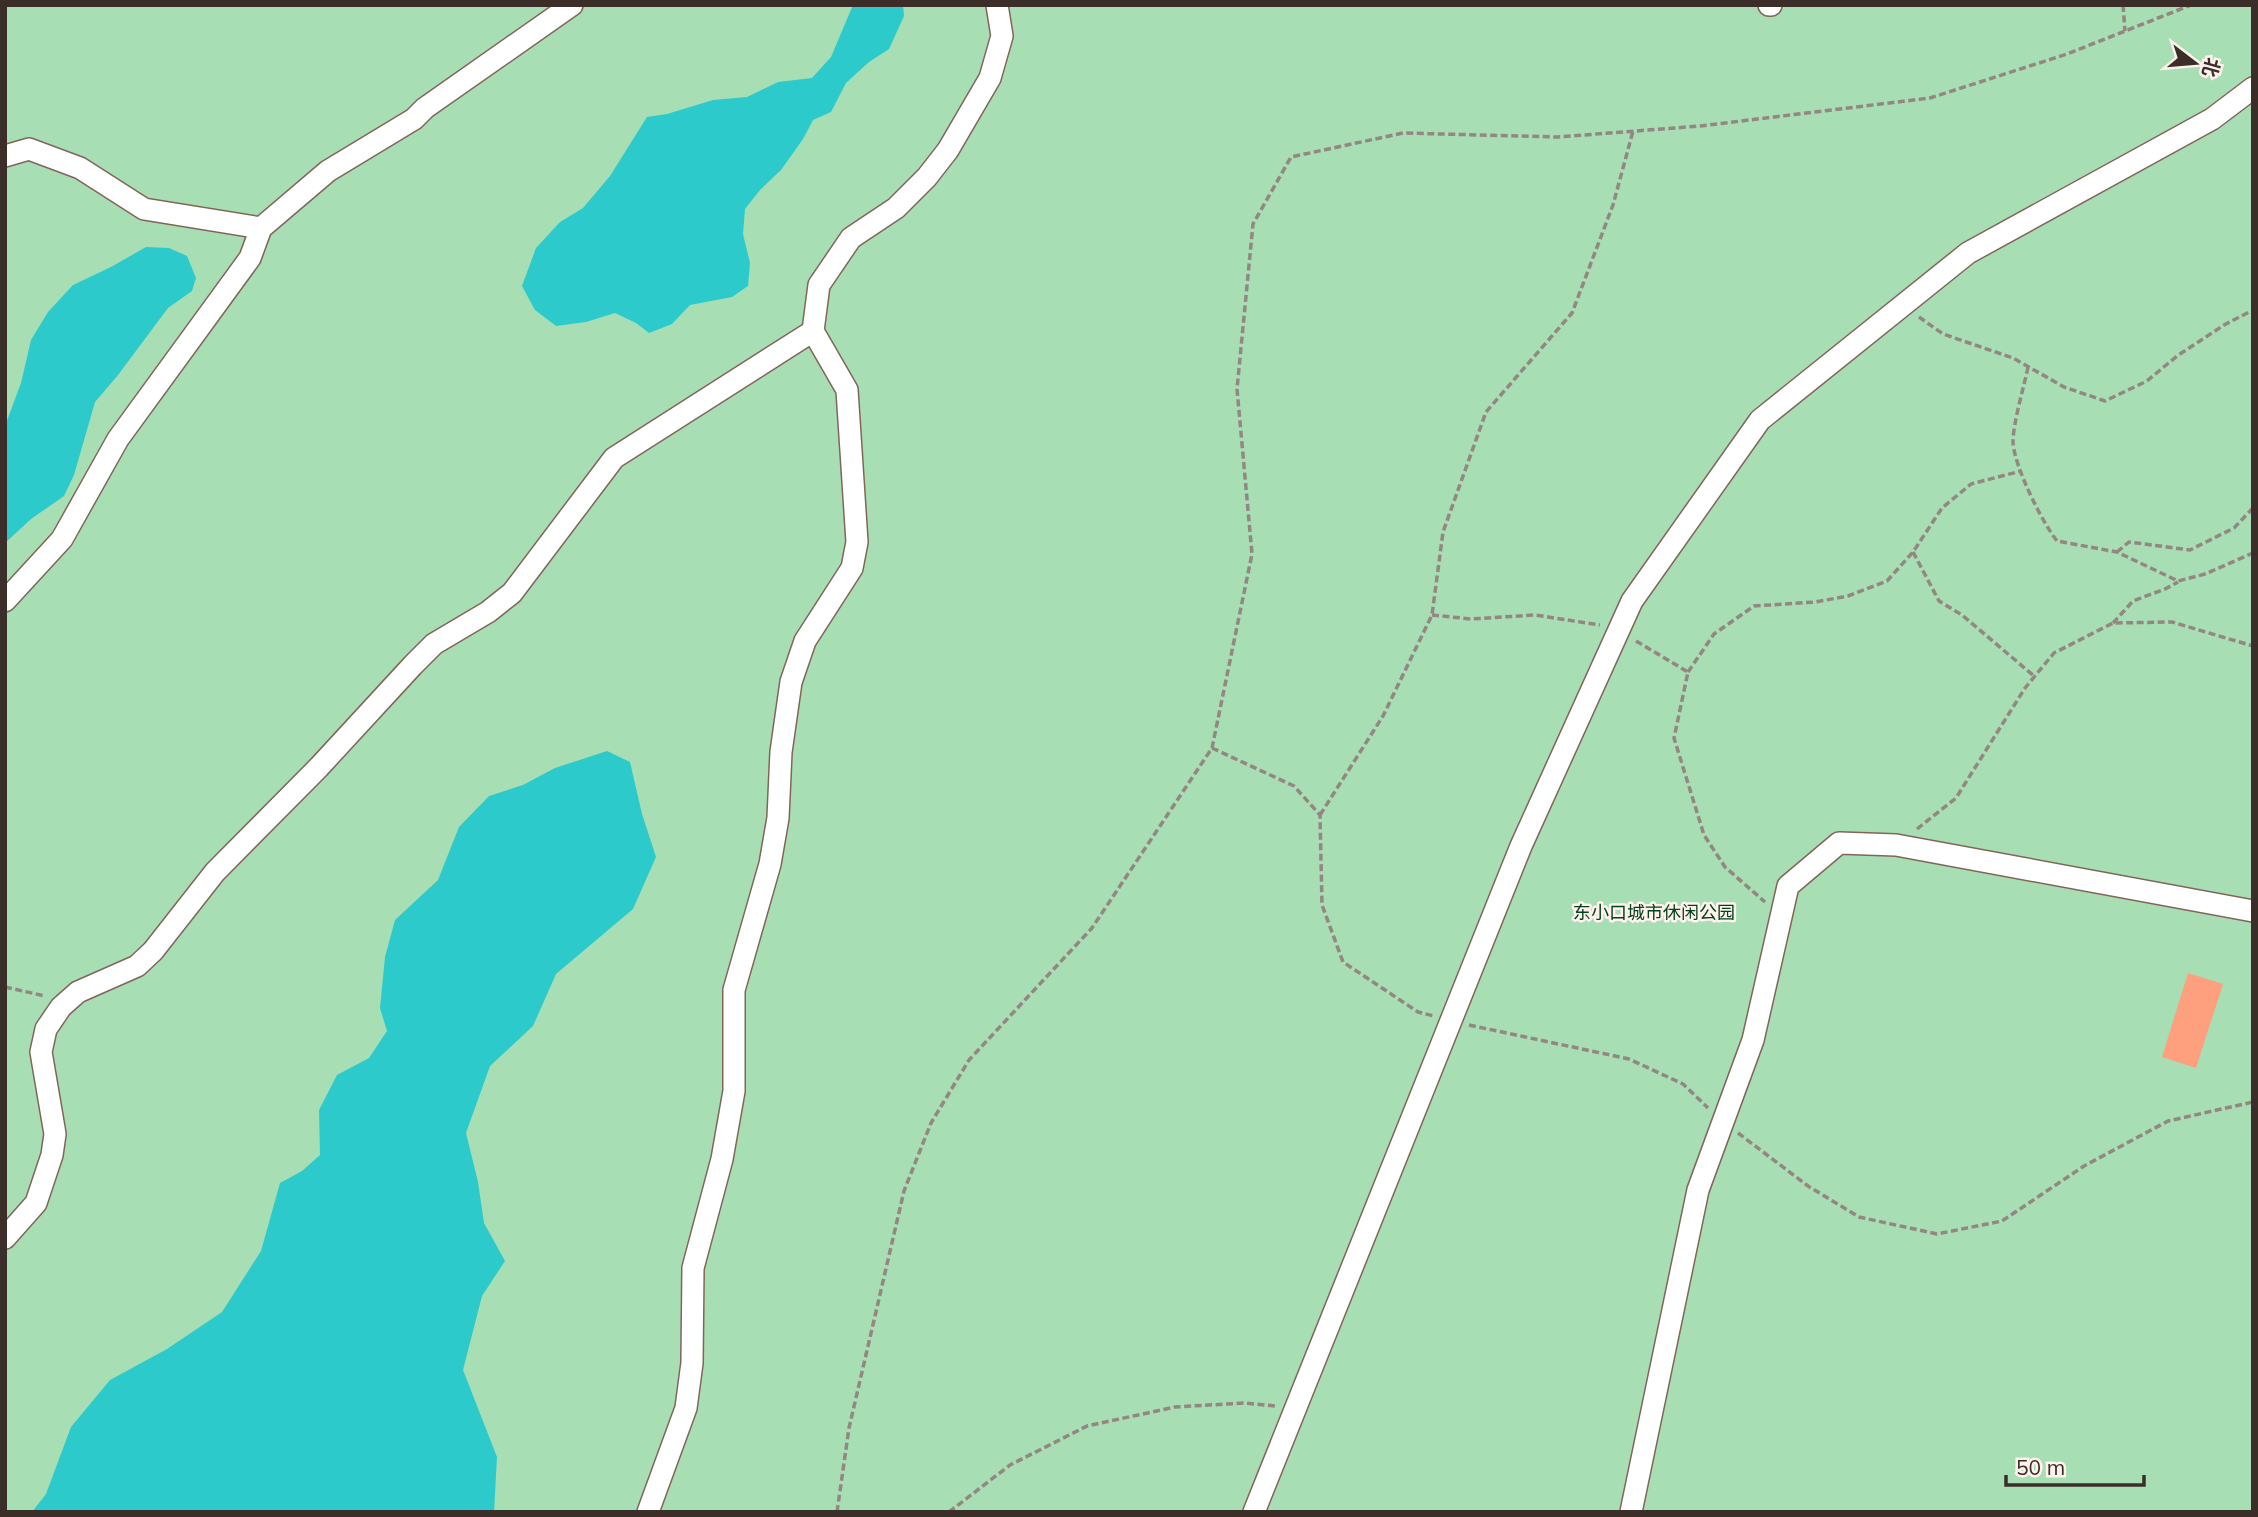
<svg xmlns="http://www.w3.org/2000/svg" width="2258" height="1517" font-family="Mulish,'Noto Sans SC',sans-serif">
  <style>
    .green { fill: #a7deb4 }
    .water { fill: #2dcacc }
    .building { fill: #fea07d }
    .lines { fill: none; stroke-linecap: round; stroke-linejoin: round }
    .minor-casing { stroke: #82655a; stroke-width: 24 }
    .path { stroke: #948782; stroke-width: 3.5; stroke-dasharray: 7 3.5; stroke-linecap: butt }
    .minor { stroke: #fff; stroke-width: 21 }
    .labels { text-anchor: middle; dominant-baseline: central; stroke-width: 5; stroke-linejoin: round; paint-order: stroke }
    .park-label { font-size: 18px; fill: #00431d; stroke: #fff1ec }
  </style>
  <rect width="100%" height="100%" fill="#fff1ec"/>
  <rect class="green" x="5" y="5" width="2248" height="1507"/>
  <g class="water">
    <path d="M 853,5 L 903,5 L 904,16 L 889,49 L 869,62 L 846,83 L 831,112 L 813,120 L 803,139 L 781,170 L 760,190 L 745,209 L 743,234 L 750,263 L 748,286 L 732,297 L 690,305 L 672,324 L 649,333 L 636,323 L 615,313 L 586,322 L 556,326 L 535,310 L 522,286 L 536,248 L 560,222 L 583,208 L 610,176 L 647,117 L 667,114 L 713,100 L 747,97 L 778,82 L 812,78 L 831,57 Z"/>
    <path d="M 146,247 L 169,248 L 187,256 L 196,278 L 192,291 L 168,308 L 118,375 L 95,402 L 74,475 L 64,496 L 31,519 L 5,543 L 5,426 L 21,383 L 31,340 L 48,312 L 73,285 L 111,267 Z"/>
    <path d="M 607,751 L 630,762 L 642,814 L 656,857 L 633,909 L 556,974 L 533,1026 L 490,1066 L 466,1133 L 478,1182 L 484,1223 L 505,1261 L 482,1296 L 463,1370 L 497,1457 L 494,1512 L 32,1512 L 46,1494 L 71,1427 L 110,1380 L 167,1349 L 222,1312 L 261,1251 L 280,1183 L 302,1171 L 320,1155 L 319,1110 L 337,1075 L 369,1058 L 387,1031 L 380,1008 L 385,957 L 395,920 L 438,880 L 459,827 L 489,796 L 523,785 L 555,768 Z"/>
  </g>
  <path class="building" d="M 2188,973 L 2223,984 L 2196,1068 L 2162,1057 Z"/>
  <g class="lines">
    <g class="minor-casing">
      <g id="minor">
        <path d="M 1769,5 L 1771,5"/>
        <path d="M 5,156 L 29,149 L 80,168 L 144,209 L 261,228"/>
        <path d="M 5,601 L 62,539 L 118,439 L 250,258 L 261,228 L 328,171 L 414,119 L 425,108 L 572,5"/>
        <path d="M 5,1238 L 36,1203 L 52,1155 L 55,1134 L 41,1052 L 46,1029 L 61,1007 L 78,992 L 137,966 L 153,951 L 215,872 L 319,767 L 413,665 L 434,644 L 488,612 L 512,593 L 614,458 L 813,331"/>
        <path d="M 648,1512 L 686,1408 L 692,1363 L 693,1268 L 722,1159 L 734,1091 L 734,990 L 770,864 L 778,818 L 781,752 L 791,682 L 805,641 L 852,568 L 857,542 L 847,390 L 813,331 L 819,285 L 851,238 L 896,208 L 927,177 L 948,150 L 990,78 L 1002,36 L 997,5"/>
        <path d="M 1254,1512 L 1521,846 L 1632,601 L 1760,420 L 1968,253 L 2212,119 L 2253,88"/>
        <path d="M 1631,1512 L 1698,1190 L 1753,1040 L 1788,886 L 1839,843 L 1896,845 L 2253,911"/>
      </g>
    </g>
    <g class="path">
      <path d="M 2123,5 L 2125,31"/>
      <path d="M 1919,317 L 1943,334 L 2013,358 L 2064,387 L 2105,401 L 2147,381 L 2177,356 L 2224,325 L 2253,310"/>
      <path d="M 2028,367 C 2024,387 2013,423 2013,442 C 2014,466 2042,522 2057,541 L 2117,552 L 2178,581 L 2205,574 L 2253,553"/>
      <path d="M 1913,552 L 1939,601 L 1962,615 L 2034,676"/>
      <path d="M 2117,552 L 2129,542 L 2190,550 L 2234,528 L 2253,508"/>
      <path d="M 1432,615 L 1471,619 L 1535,615 L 1600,625"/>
      <path d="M 2113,623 L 2133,601 L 2165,589 L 2178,582"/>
      <path d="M 1636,641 L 1688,672 L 1674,738 L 1704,835 L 1725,867 L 1765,902"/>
      <path d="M 1688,672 L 1714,634 L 1754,606 L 1815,602 L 1848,596 L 1887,581 L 1913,552 L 1942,508 L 1971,484 L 2021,471"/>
      <path d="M 1212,748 L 1294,786 L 1320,815 L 1322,905 L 1343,962 L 1418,1012 L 1434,1016"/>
      <path d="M 1320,815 L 1383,716 L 1432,615 L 1443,532 L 1486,412 L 1572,313 L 1613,205 L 1633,131"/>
      <path d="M 1917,829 L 1956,798 L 2025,688 L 2054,653 L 2113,623 L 2172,622 L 2253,646"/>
      <path d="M 5,987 L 45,996"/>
      <path d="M 1469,1025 L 1629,1059 L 1683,1084 L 1708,1108"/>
      <path d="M 1738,1133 L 1808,1186 L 1859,1217 L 1937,1234 L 2002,1221 L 2084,1166 L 2168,1121 L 2253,1102"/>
      <path d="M 837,1512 L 849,1428 L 904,1191 L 931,1123 L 969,1060 L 1092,928 L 1212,748 L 1252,554 L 1237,389 L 1253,224 L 1291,157 L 1403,133 L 1558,137 L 1700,126 L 1930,98 L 2067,54 L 2191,5"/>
      <path d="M 949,1512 L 1010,1465 L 1087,1426 L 1175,1407 L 1244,1403 L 1276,1406"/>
    </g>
    <use href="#minor" class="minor"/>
  </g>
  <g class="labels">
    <g class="park-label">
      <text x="1654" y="912">东小口城市休闲公园</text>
    </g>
  </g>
  <rect width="2258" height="1517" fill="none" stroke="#3b2e29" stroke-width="14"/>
  <g transform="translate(2195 63) rotate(106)" stroke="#fff1ec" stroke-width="5" paint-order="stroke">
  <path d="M0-5L12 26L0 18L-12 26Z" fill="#3b2e29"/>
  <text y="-10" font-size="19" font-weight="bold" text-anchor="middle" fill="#3b2e29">北</text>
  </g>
  <path d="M2006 1475v10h138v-10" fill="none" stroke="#3b2e29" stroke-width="3.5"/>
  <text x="2016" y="1475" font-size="21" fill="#3b2e29" stroke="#fff1ec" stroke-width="5" paint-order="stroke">50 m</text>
</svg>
